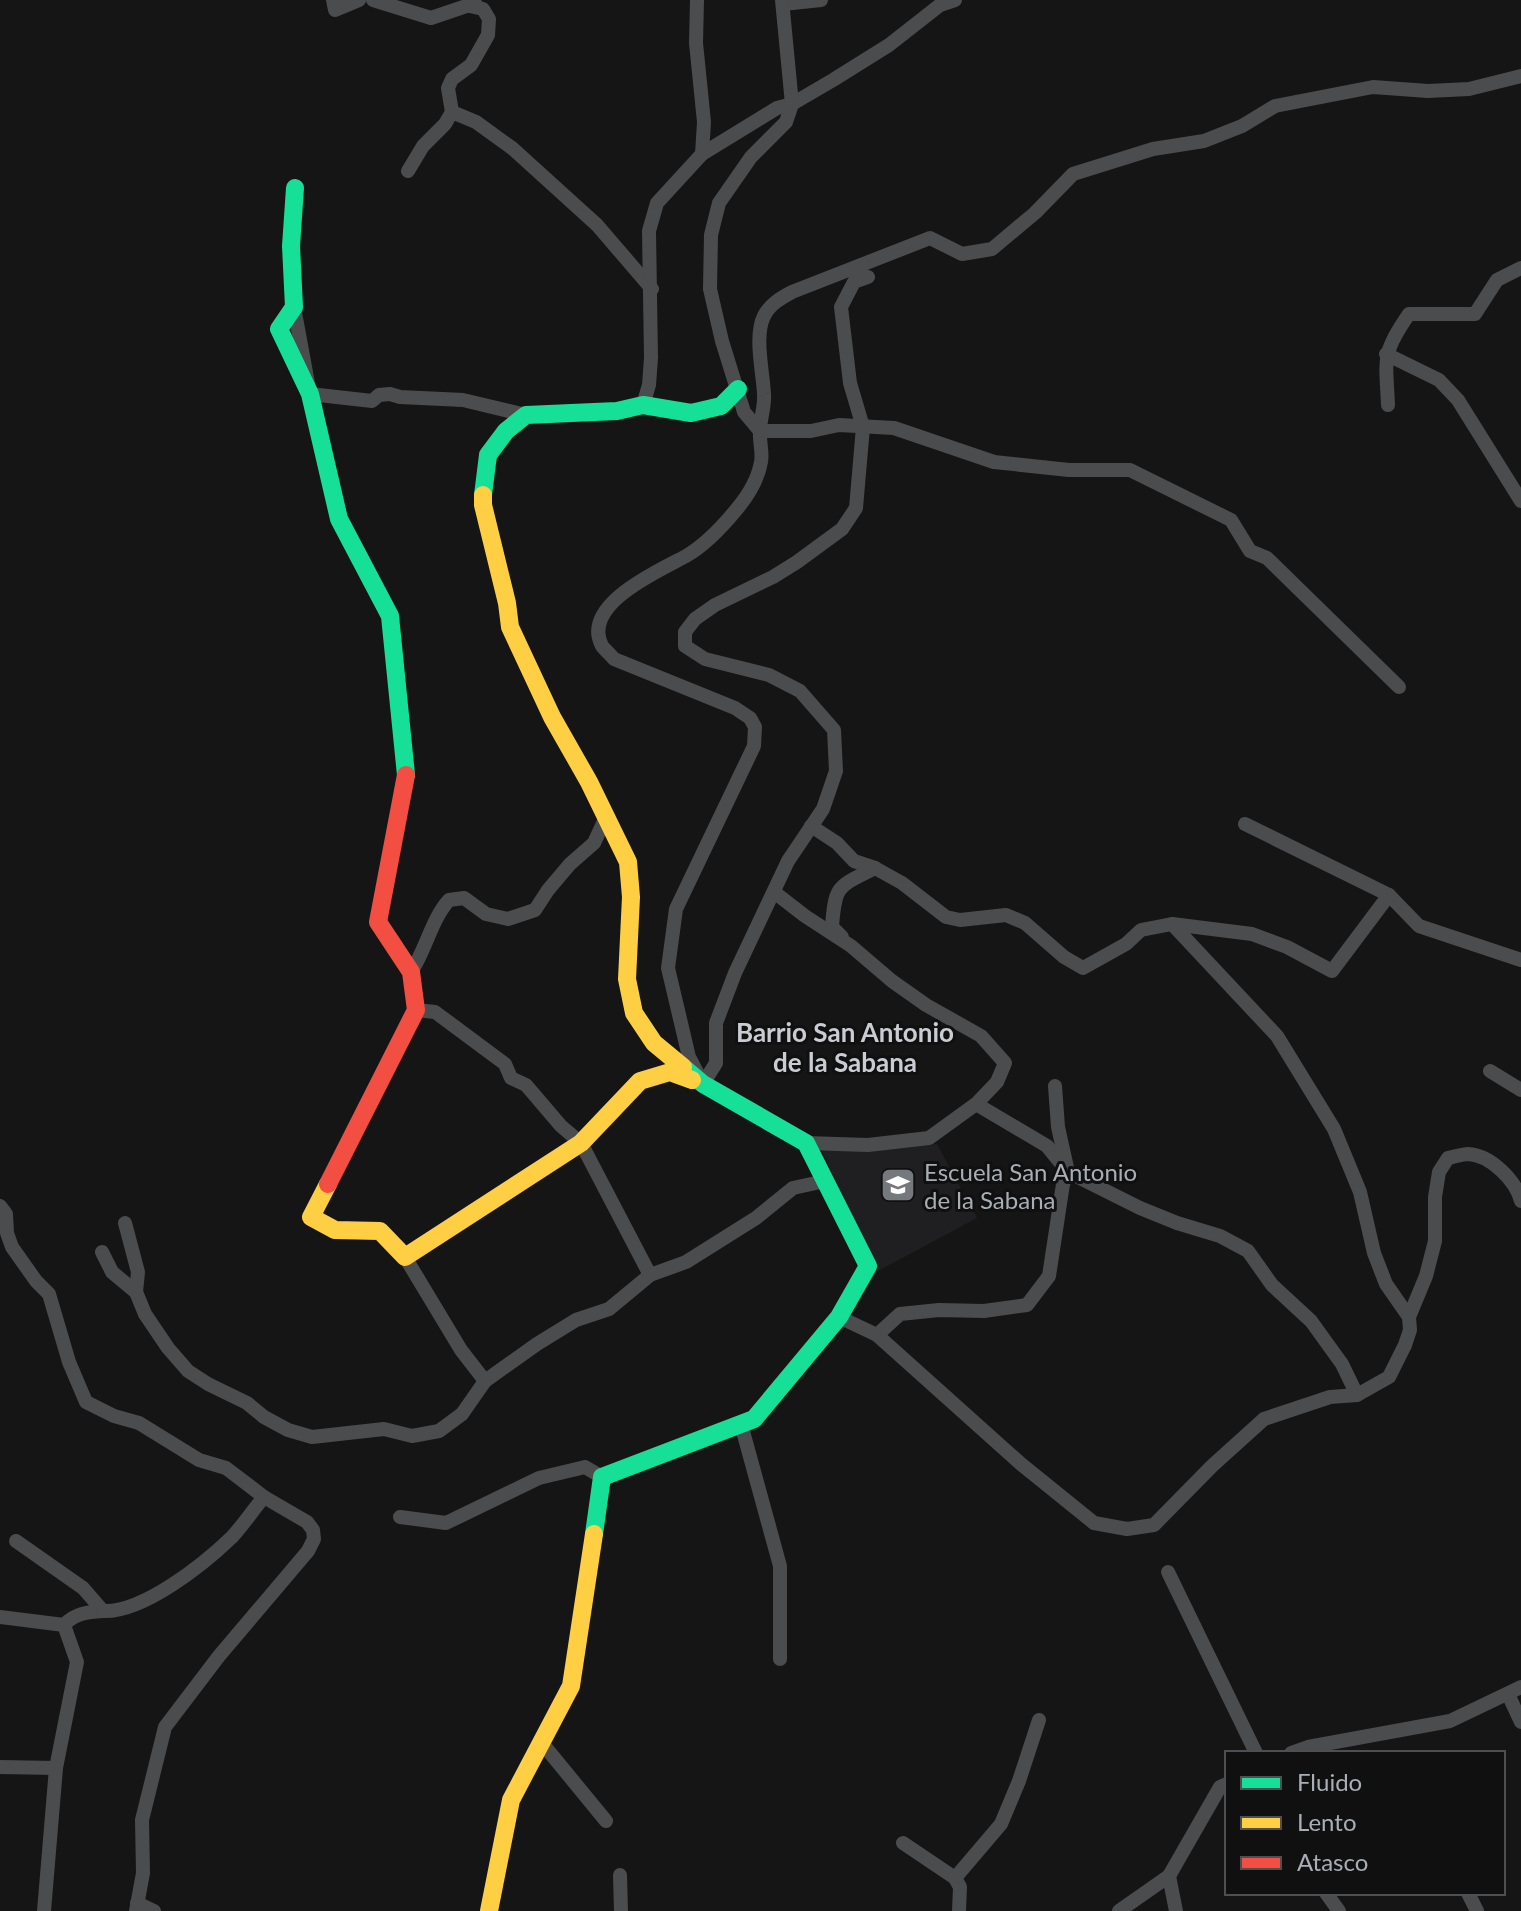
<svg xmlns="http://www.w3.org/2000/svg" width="1521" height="1911" font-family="Lato,sans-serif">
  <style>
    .built { fill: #1f1f21 }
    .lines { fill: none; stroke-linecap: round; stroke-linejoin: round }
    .street { stroke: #4a4c4e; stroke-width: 14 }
    .fast { stroke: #16e098; stroke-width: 18 }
    .slow { stroke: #ffcf43; stroke-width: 18 }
    .jam { stroke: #f24e42; stroke-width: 18 }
    .labels { text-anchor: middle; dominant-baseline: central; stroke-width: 6; stroke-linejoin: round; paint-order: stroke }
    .poi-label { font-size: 24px; fill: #a8aeb5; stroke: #101011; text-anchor: start }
    .neighbourhood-label { font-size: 26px; font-weight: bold; fill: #c9ccd2; stroke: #101011 }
  </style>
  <rect width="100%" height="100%" fill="#151516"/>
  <path class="built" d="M 937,1144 L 977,1218 L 878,1271 L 822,1151 Z"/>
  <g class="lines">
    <g class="street">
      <path d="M 333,0 L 335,10 L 359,0"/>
      <path d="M 373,0 L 431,18 L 475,3"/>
      <path d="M 697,0 L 696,43 L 704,122 L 702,154"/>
      <path d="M 783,4 L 821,0"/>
      <path d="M 452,112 L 476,122 L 512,148 L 597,225 L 652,289"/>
      <path d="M 408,171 L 423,146 L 445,124 L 452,112 L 448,88 L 452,79 L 471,65 L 488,35 L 489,19 L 483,9 L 470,6"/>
      <path d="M 868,277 L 854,282 L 841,307 L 850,383 L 863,427 L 856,508 L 842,529 L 797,562 L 773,577 L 715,605 L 695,619 L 685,632 L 685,646 L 705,659 L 769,675 L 800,691 L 834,730 L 836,771 L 823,809 L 788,861 L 735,973 L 716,1023 L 716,1063 L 703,1084 L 689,1057 L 668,968 L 676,909 L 754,746 L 755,727 L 750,718 L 735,708 L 614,659 C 611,655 605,650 602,646 C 580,604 661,570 686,556 C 705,545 722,527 736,510 C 747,497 758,479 761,462 C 763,452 759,441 760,431 C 760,419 765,407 764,394 C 763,372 754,336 764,316 C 770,304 781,298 792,292 L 930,238 L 962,254 L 992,249 L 1035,213 L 1073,174 L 1153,149 L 1204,141 L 1242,126 L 1275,106 L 1373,87 L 1428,91 L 1469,89 L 1521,76"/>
      <path d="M 294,307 L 310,394 L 372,401 L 379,395 L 390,394 L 400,397 L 463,400 L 526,415"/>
      <path d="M 1386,354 L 1439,380 L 1458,400 L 1521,501"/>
      <path d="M 643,405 L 649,385 L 651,358 L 649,231 L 657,203 L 702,154 L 777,108 L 792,104 L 833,80 L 889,45 L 940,5 L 955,0"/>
      <path d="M 1388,405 C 1386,359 1381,354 1409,314 L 1475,314 L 1497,280 L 1521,268"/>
      <path d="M 760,431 L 811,431 L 839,425 L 894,428 L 994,462 L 1069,470 L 1130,470 L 1231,520 L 1250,551 L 1267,558 L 1399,687"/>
      <path d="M 760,431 L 744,412 L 722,341 L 710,289 L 711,235 L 719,203 L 751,157 L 786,122 L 792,104 L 782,0"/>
      <path d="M 1245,824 L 1389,895 L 1419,926 L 1521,960"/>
      <path d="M 811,826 L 837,843 L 854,861 L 875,868 L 902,883 L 946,917 L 960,920 L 1006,915 L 1025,923 L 1064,957 L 1083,968 L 1126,944 L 1141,930 L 1172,924 L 1252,934 L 1287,947 L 1332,971 L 1389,895"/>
      <path d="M 774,892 L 805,916 L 851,946 L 892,981 L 926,1005 L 981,1036 L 1005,1063 L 997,1082 L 976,1104 L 929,1138 L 868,1145 L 806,1143"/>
      <path d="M 1172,924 L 1277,1036 L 1334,1129 L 1360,1192 L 1374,1253 L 1386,1284 L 1409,1317"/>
      <path d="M 842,937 L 832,927 C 835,884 838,887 875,868"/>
      <path d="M 411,972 C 426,950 431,920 449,900 L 464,898 L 486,914 L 508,919 L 535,910 L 548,890 L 570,864 L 594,843 L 605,819"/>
      <path d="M 416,1010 L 435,1012 L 505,1064 L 511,1078 L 526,1085 L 561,1126 L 581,1143 L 650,1275"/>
      <path d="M 1490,1071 L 1521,1090"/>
      <path d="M 976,1104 L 1047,1146 L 1068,1172 L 1140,1208 L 1177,1223 L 1220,1236 L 1248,1251 L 1272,1285 L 1311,1321 L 1342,1364 L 1357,1395"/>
      <path d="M 0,1206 L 6,1214 L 7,1233 L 12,1247 L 36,1281 L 49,1294 L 69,1362 L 86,1402 L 114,1416 L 139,1423 L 199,1460 L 226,1468 L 264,1497 L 307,1522 L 313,1530 L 314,1539 L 308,1551 L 219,1656 L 165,1727 L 142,1820 L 143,1873 L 136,1911"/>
      <path d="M 125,1223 L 138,1272 L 136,1292"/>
      <path d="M 102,1252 L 112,1272 L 136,1292 L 145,1314 L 168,1348 L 188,1371 L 208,1384 L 247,1403 L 264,1417 L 288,1430 L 312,1437 L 384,1429 L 412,1436 L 439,1431 L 462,1414 L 485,1381 L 537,1344 L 576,1320 L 609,1309 L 650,1275 L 686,1262 L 756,1218 L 793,1188 L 825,1181"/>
      <path d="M 405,1257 L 461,1350 L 485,1381"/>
      <path d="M 839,1317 L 877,1335 L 1021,1464 L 1094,1523 L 1127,1529 L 1154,1525 L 1212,1466 L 1264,1419 L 1330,1397 L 1357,1395 L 1389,1377 L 1405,1345 L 1410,1330 L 1409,1317 L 1426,1276 L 1435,1241 L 1435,1197 L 1439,1172 L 1448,1158 C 1454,1157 1462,1154 1468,1154 C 1491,1155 1516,1181 1521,1201"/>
      <path d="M 877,1335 L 900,1314 L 939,1310 L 984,1311 L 1027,1305 L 1049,1276 L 1063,1184 L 1068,1172 L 1058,1127 L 1055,1086"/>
      <path d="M 741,1424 L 780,1566 L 780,1659"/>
      <path d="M 400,1517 L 446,1523 L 539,1478 L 585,1467 L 602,1477"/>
      <path d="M 16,1541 L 83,1588 L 103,1611 C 88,1612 75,1613 64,1625"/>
      <path d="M 1168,1572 L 1256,1753"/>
      <path d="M 103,1611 C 143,1613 204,1564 232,1537 C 243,1525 253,1510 264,1497"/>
      <path d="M 0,1617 L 64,1625 L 77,1662 L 56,1768 L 44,1911"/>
      <path d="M 1508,1694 L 1521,1722"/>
      <path d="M 542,1743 L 606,1821"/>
      <path d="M 1291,1753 L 1308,1747 L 1450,1721 L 1521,1687"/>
      <path d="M 0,1767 L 56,1768"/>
      <path d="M 903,1843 L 955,1878 L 960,1887 L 959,1911"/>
      <path d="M 620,1875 L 621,1911"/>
      <path d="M 1169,1876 L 1176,1911"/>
      <path d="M 955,1878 L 1001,1824 L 1019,1781 L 1039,1720"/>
      <path d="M 1326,1893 L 1339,1911"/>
      <path d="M 1468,1893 L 1477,1911"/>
      <path d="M 137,1903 L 154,1911"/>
      <path d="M 1119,1911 L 1169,1876 L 1220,1787 L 1227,1784"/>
    </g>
    <g class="fast">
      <path d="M 295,188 L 291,246 L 294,307 L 279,329 L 310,394 L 339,519 L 390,616 L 406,775"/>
      <path d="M 483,495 L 488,455 L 506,431 L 526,415 L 617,411 L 643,405 L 691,413 L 721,406 L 738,389"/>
      <path d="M 594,1534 L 602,1477 L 754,1419 L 839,1317 L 868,1266 L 806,1143 L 703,1084 L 683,1067"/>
    </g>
    <g class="slow">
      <path d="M 483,495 L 483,505 L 507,603 L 510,627 L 552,717 L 589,782 L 628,862 L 631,897 L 627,979 L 634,1013 L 654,1043 L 683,1067"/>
      <path d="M 328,1184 L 311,1217 L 335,1230 L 380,1231 L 405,1257 L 581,1143 L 640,1081 L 670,1072 L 692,1080"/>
      <path d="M 489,1911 L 511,1800 L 571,1686 L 594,1534"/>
    </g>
    <path class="jam" d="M 328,1184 L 416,1010 L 411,972 L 378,922 L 406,775"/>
  </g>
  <defs>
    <g id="school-square" transform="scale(1.8)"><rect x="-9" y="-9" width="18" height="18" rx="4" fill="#75787d" stroke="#101011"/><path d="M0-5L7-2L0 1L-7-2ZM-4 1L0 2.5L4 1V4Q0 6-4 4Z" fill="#fff"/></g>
  </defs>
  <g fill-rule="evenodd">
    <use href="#school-square" x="898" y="1185"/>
  </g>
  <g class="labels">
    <g class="poi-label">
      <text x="924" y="1171">Escuela San Antonio<tspan x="924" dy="28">de la Sabana</tspan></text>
    </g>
    <g class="neighbourhood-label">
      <text x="845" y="1032">Barrio San Antonio<tspan x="845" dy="30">de la Sabana</tspan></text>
    </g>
  </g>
  <rect x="1225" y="1751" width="280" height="144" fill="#101011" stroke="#4d4f53" stroke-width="2"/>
  <rect x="1241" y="1777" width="40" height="12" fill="#16e098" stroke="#4d4f53" stroke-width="2"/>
  <text x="1297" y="1791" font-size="24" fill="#a8aeb5">Fluido</text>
  <rect x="1241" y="1817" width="40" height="12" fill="#ffcf43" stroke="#4d4f53" stroke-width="2"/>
  <text x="1297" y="1831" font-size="24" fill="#a8aeb5">Lento</text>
  <rect x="1241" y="1857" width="40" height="12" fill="#f24e42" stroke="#4d4f53" stroke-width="2"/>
  <text x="1297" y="1871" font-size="24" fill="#a8aeb5">Atasco</text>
</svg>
